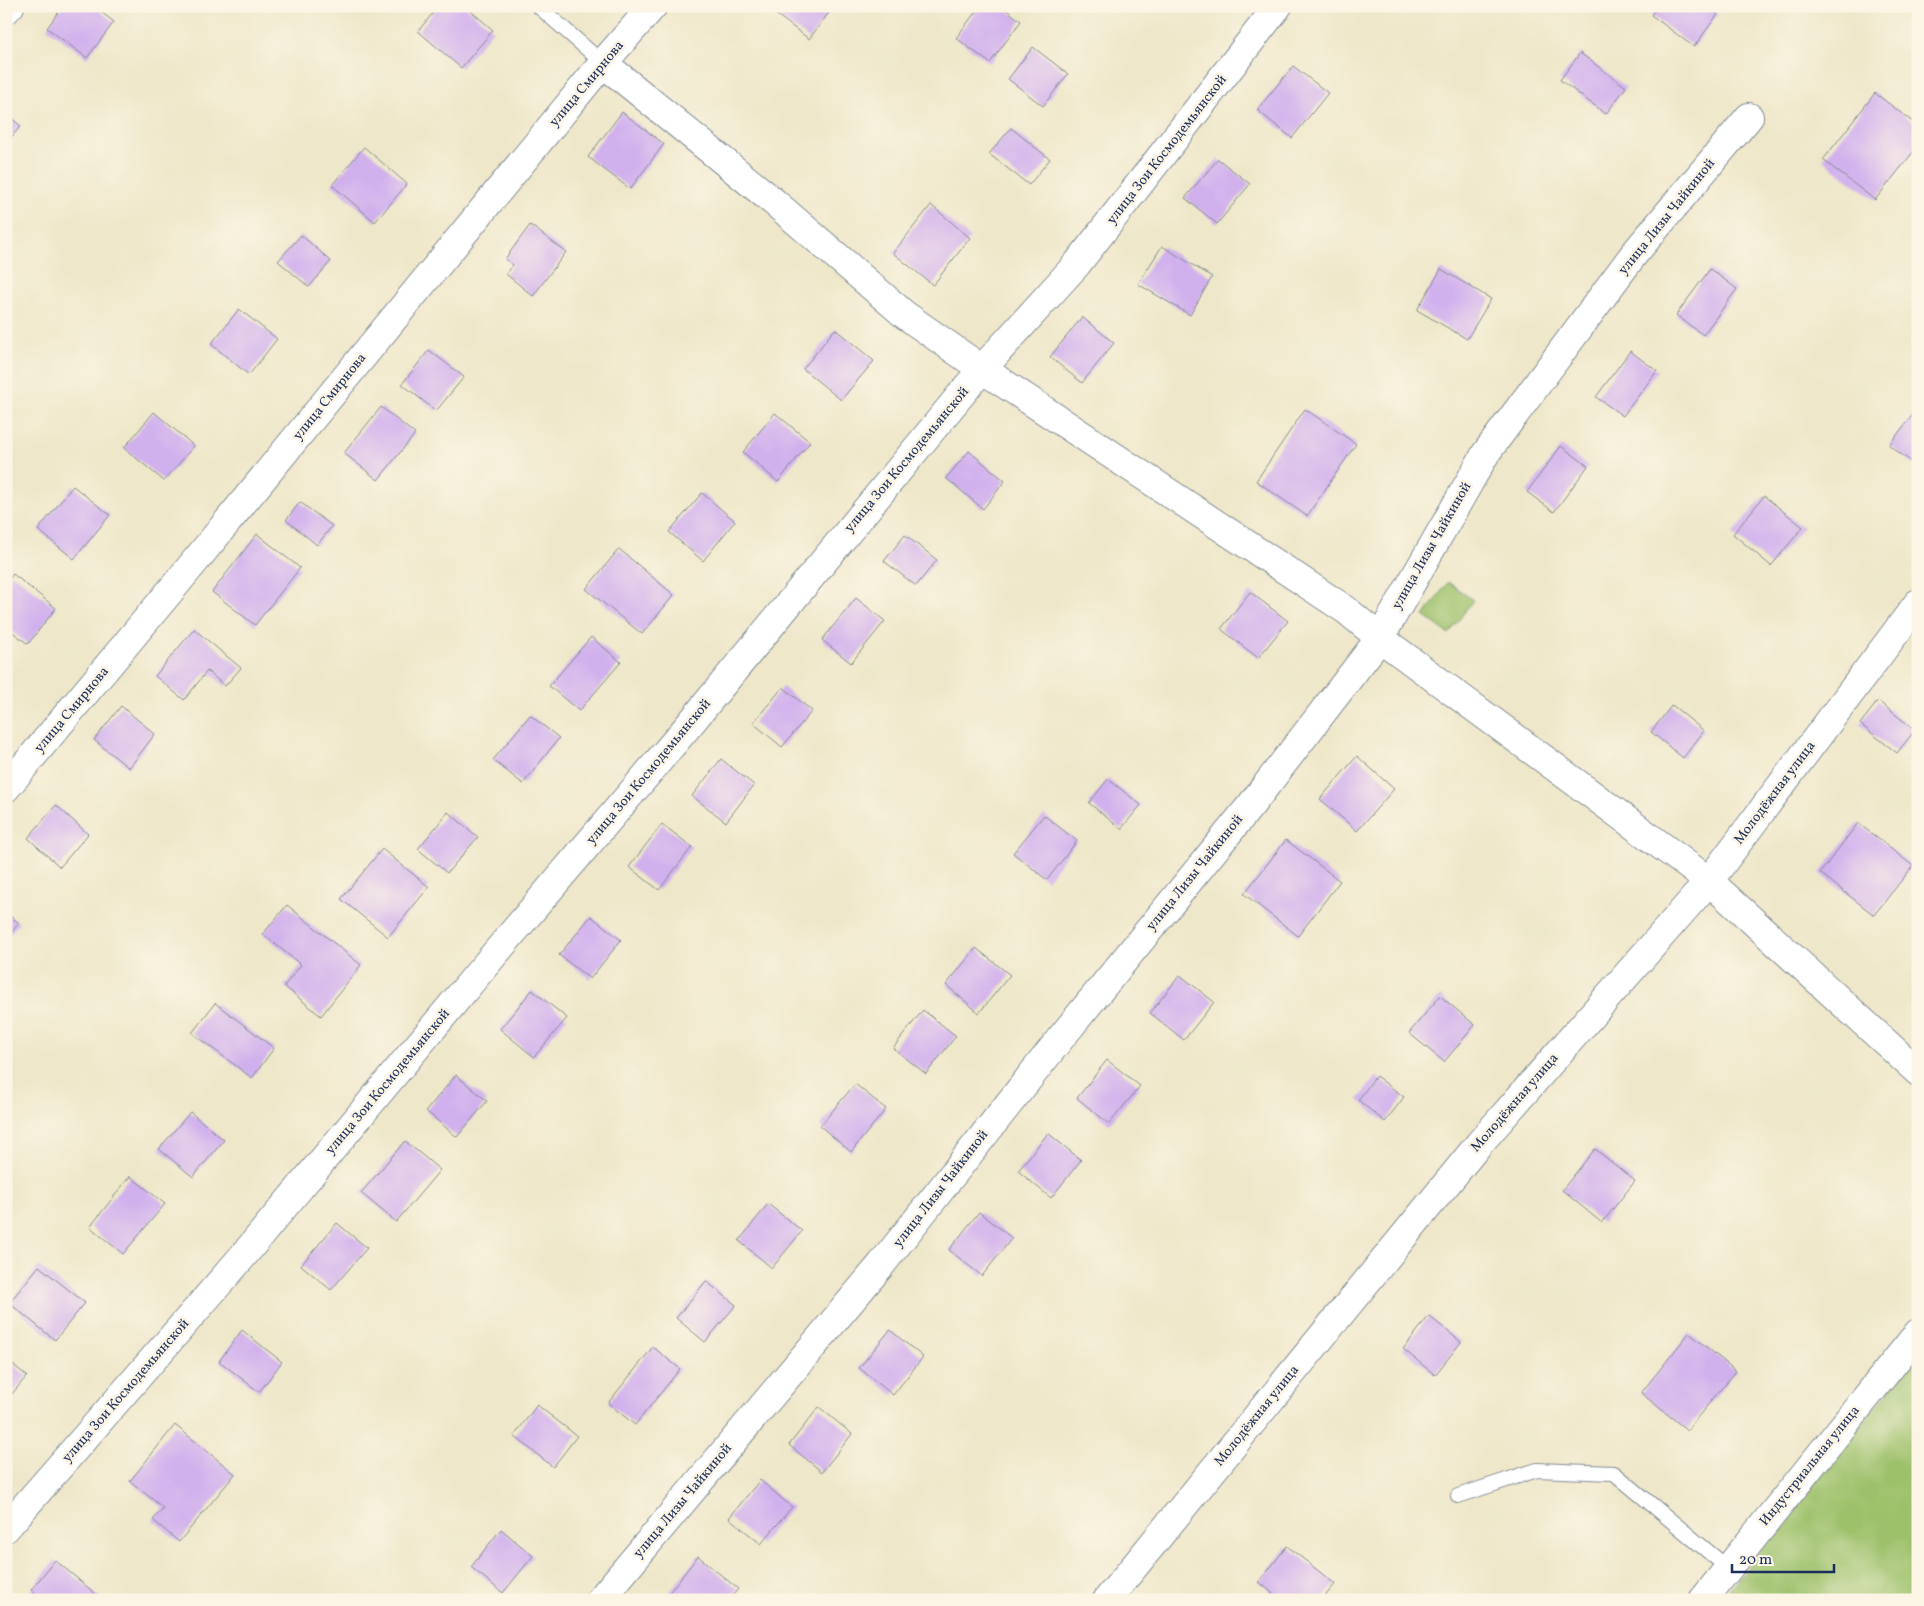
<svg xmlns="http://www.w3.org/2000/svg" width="1924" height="1606" font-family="Vollkorn,serif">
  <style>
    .green { fill: #9dc16b; stroke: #5c7864 }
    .building { fill: #d1b1ed }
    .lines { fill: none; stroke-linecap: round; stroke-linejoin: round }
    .lane-casing { stroke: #848b94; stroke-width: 16 }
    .street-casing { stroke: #848b94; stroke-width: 30 }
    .lane { stroke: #fff; stroke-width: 14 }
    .street { stroke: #fff; stroke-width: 28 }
    .labels { text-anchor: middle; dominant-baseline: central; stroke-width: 5; stroke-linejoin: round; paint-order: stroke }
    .street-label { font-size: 14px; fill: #1b2f5e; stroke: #fcf5e5 }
  </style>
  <rect width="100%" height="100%" fill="#fcf5e5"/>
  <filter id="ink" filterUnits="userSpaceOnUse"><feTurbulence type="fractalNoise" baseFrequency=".02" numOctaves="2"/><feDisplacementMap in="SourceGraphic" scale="10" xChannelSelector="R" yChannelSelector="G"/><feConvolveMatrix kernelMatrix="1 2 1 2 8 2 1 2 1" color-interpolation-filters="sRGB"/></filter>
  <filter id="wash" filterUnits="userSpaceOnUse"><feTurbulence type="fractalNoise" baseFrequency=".0096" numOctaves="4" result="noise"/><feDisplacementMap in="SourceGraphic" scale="20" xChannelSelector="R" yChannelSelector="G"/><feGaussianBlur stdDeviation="1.12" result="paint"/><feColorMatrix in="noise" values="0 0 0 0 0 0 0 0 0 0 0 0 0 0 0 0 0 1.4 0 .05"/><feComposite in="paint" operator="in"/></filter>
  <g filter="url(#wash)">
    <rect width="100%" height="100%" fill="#eee7c9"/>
    <g class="green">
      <path d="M 1448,582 L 1473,600 L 1449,634 L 1424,616 Z"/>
      <path d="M 1918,1354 L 1918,1600 L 1721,1600 Z"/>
    </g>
    <g id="blocks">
      <g class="building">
        <path d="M 63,6 L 93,6 L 114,22 L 87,58 L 47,28 Z"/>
        <path d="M 439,6 L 465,6 L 493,30 L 461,68 L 418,31 Z"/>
        <path d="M 765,6 L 834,6 L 809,39 Z"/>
        <path d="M 980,6 L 1001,6 L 1021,21 L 990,63 L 956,38 Z"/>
        <path d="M 1658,6 L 1708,6 L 1718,14 L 1694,47 L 1651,15 Z"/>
        <path d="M 1033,47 L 1068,74 L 1043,106 L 1008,79 Z"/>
        <path d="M 1580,53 L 1626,87 L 1606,114 L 1560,80 Z"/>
        <path d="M 1293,66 L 1328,93 L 1292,138 L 1257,110 Z"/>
        <path d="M 1875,93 L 1918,126 L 1918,146 L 1875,200 L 1823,160 Z"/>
        <path d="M 622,112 L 664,144 L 630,189 L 588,157 Z"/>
        <path d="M 6,114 L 21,126 L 6,143 Z"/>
        <path d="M 1011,128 L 1050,159 L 1029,185 L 989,154 Z"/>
        <path d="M 364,147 L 407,184 L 375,222 L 332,185 Z"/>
        <path d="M 1218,159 L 1250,184 L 1217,224 L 1185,198 Z"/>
        <path d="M 931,205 L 970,238 L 933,285 L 893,253 Z"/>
        <path d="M 530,225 L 566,252 L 533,296 L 506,274 L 513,265 L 505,259 Z"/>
        <path d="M 301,235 L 331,261 L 309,287 L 278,261 Z"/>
        <path d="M 1162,246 L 1212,277 L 1190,315 L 1138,284 Z"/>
        <path d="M 1441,269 L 1491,299 L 1467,339 L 1417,310 Z"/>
        <path d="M 1710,269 L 1737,289 L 1703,335 L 1676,315 Z"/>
        <path d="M 239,309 L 277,339 L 249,375 L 211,344 Z"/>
        <path d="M 1082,317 L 1114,343 L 1082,383 L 1050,357 Z"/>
        <path d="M 835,329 L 874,361 L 841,400 L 803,369 Z"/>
        <path d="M 429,350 L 464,377 L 436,411 L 402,384 Z"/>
        <path d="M 1630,351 L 1657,371 L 1623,416 L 1596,397 Z"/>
        <path d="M 381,407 L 415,434 L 378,480 L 344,453 Z"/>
        <path d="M 1918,408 L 1918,467 L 1889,445 Z"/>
        <path d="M 1305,409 L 1356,444 L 1307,516 L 1256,481 Z"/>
        <path d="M 154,412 L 194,446 L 164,481 L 124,448 Z"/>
        <path d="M 775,413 L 810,442 L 778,482 L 743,452 Z"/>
        <path d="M 1561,446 L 1588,466 L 1554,512 L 1527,492 Z"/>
        <path d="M 969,451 L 1005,481 L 983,509 L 946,478 Z"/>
        <path d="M 73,486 L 110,515 L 74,559 L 38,530 Z"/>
        <path d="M 702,493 L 735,521 L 703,561 L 669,532 Z"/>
        <path d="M 1764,496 L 1803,527 L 1771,566 L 1733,534 Z"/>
        <path d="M 300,502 L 332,526 L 317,545 L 286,520 Z"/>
        <path d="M 257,534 L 300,568 L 255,625 L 212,592 Z"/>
        <path d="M 905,535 L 937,560 L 916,586 L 884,561 Z"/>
        <path d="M 619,549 L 674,595 L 642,634 L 586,589 Z"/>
        <path d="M 13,574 L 56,608 L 28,644 L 6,627 L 6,583 Z"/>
        <path d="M 1250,592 L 1288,621 L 1258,658 L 1221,629 Z"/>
        <path d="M 856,598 L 885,621 L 851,663 L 822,640 Z"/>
        <path d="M 194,629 L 241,668 L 225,686 L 207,671 L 184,700 L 155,676 Z"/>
        <path d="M 591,637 L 621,662 L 579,711 L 549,686 Z"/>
        <path d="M 783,687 L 812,711 L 782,747 L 753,723 Z"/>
        <path d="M 1878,701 L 1915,730 L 1897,753 L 1860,724 Z"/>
        <path d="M 1672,705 L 1704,731 L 1683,758 L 1651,732 Z"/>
        <path d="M 121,706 L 155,734 L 129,768 L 94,740 Z"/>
        <path d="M 530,715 L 559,738 L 523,784 L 493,760 Z"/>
        <path d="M 1357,756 L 1394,789 L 1357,831 L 1320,799 Z"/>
        <path d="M 721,759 L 754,785 L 726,822 L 692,796 Z"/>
        <path d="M 1108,779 L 1141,805 L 1121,829 L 1089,803 Z"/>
        <path d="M 56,805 L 88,834 L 60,867 L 28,838 Z"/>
        <path d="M 448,812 L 478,837 L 447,873 L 418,849 Z"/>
        <path d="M 1044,815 L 1077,841 L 1047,880 L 1013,853 Z"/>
        <path d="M 1858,823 L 1913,866 L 1874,915 L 1820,873 Z"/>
        <path d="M 662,824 L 692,847 L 659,890 L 629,867 Z"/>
        <path d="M 1286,840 L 1340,881 L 1298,936 L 1244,894 Z"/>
        <path d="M 382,849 L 429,887 L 388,937 L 341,899 Z"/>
        <path d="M 287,905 L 361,965 L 321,1016 L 284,986 L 301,965 L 263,934 Z"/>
        <path d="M 6,913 L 19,923 L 6,939 Z"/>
        <path d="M 591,916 L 621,940 L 590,979 L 559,955 Z"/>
        <path d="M 976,948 L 1010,975 L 979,1013 L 946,985 Z"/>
        <path d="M 1180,975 L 1214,1002 L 1184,1040 L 1150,1013 Z"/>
        <path d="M 532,990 L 567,1018 L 534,1057 L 500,1029 Z"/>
        <path d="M 1440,996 L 1475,1025 L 1444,1062 L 1409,1033 Z"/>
        <path d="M 215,1003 L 274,1048 L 252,1078 L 192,1033 Z"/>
        <path d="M 923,1010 L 956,1036 L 926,1074 L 893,1048 Z"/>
        <path d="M 1107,1060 L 1140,1086 L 1109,1124 L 1077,1098 Z"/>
        <path d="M 456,1075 L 487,1101 L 457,1137 L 426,1111 Z"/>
        <path d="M 1376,1076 L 1404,1097 L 1385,1122 L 1358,1100 Z"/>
        <path d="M 855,1084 L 886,1109 L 851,1152 L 820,1126 Z"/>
        <path d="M 190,1112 L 224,1140 L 193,1177 L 159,1149 Z"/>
        <path d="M 1048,1133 L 1081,1160 L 1051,1198 L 1018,1171 Z"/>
        <path d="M 405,1141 L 440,1170 L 396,1222 L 361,1193 Z"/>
        <path d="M 1595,1149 L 1635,1181 L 1602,1223 L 1562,1190 Z"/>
        <path d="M 130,1176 L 165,1204 L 123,1254 L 90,1227 Z"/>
        <path d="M 768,1204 L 802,1231 L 772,1268 L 739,1241 Z"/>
        <path d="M 979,1212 L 1012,1238 L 982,1276 L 949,1250 Z"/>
        <path d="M 337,1223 L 367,1248 L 331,1290 L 301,1265 Z"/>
        <path d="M 39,1266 L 85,1303 L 55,1340 L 9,1303 Z"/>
        <path d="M 706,1281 L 736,1305 L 705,1342 L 676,1318 Z"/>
        <path d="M 1429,1316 L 1461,1342 L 1435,1375 L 1403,1349 Z"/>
        <path d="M 242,1330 L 282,1362 L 259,1392 L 219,1361 Z"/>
        <path d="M 890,1330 L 923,1357 L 893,1395 L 859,1368 Z"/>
        <path d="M 1689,1333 L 1736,1371 L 1687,1430 L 1641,1393 Z"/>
        <path d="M 653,1347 L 680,1369 L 635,1425 L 608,1403 Z"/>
        <path d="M 6,1359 L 27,1376 L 6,1401 Z"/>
        <path d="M 537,1405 L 577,1436 L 553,1467 L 514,1436 Z"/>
        <path d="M 819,1407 L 852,1434 L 822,1472 L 789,1445 Z"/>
        <path d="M 175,1425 L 235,1474 L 179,1542 L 153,1520 L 163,1508 L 130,1481 Z"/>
        <path d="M 760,1480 L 792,1507 L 761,1544 L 729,1518 Z"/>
        <path d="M 501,1529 L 533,1556 L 503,1593 L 471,1567 Z"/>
        <path d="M 1287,1546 L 1335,1584 L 1322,1600 L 1281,1600 L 1259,1582 Z"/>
        <path d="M 698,1556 L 738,1589 L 729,1600 L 663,1600 Z"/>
        <path d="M 55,1560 L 103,1600 L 43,1600 L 31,1590 Z"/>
      </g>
    </g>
  </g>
  <g filter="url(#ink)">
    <use href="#blocks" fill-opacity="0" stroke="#848b94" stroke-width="1"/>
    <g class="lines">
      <g class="lane-casing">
        <g id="lane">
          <path d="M 538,6 L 603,63"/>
          <path d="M 1458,1496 L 1537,1470 L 1614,1473 L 1729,1569"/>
        </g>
      </g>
      <g class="street-casing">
        <g id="street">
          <path d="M 6,10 L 10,6"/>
          <path d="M 603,63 L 774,202 L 905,315 L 982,369 L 1346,610 L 1380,638 L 1709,881 L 1918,1072"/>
          <path d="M 6,788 L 192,565 L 603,63 L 653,6"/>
          <path d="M 6,1528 L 243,1256 L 476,976 L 689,725 L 982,369 L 1077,264 L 1278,6"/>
          <path d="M 600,1600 L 881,1265 L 1060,1039 L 1251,805 L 1380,638 L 1486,453 L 1634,254 L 1749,117"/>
          <path d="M 1107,1600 L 1479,1144 L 1709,881 L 1918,603"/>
          <path d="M 1703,1600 L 1918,1333"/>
        </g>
      </g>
      <use href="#lane" class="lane"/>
      <use href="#street" class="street"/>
    </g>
  </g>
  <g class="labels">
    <g class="street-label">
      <text transform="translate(587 84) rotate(-50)">улица Смирнова</text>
      <text transform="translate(1167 150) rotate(-52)">улица Зои Космодемьянской</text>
      <text transform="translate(1667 217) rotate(-51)">улица Лизы Чайкиной</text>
      <text transform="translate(330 397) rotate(-51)">улица Смирнова</text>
      <text transform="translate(907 460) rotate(-50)">улица Зои Космодемьянской</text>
      <text transform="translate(1432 546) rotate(-60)">улица Лизы Чайкиной</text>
      <text transform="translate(72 710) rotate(-50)">улица Смирнова</text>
      <text transform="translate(649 772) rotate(-50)">улица Зои Космодемьянской</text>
      <text transform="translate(1775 793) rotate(-53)">Молодёжная улица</text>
      <text transform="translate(1195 873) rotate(-51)">улица Лизы Чайкиной</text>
      <text transform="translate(388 1082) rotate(-50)">улица Зои Космодемьянской</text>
      <text transform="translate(1515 1103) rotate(-49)">Молодёжная улица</text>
      <text transform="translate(941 1189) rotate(-52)">улица Лизы Чайкиной</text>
      <text transform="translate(126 1391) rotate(-49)">улица Зои Космодемьянской</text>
      <text transform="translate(1257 1416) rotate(-51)">Молодёжная улица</text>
      <text transform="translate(1810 1466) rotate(-51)">Индустриальная улица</text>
      <text transform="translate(683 1501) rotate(-50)">улица Лизы Чайкиной</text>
    </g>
  </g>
  <rect width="1924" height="1606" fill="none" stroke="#fcf5e5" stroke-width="25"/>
  <path d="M1732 1564v8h102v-8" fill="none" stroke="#1b2f5e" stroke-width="2.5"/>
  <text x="1739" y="1564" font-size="15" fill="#1b2f5e" stroke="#fcf5e5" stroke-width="4" paint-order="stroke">20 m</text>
</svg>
